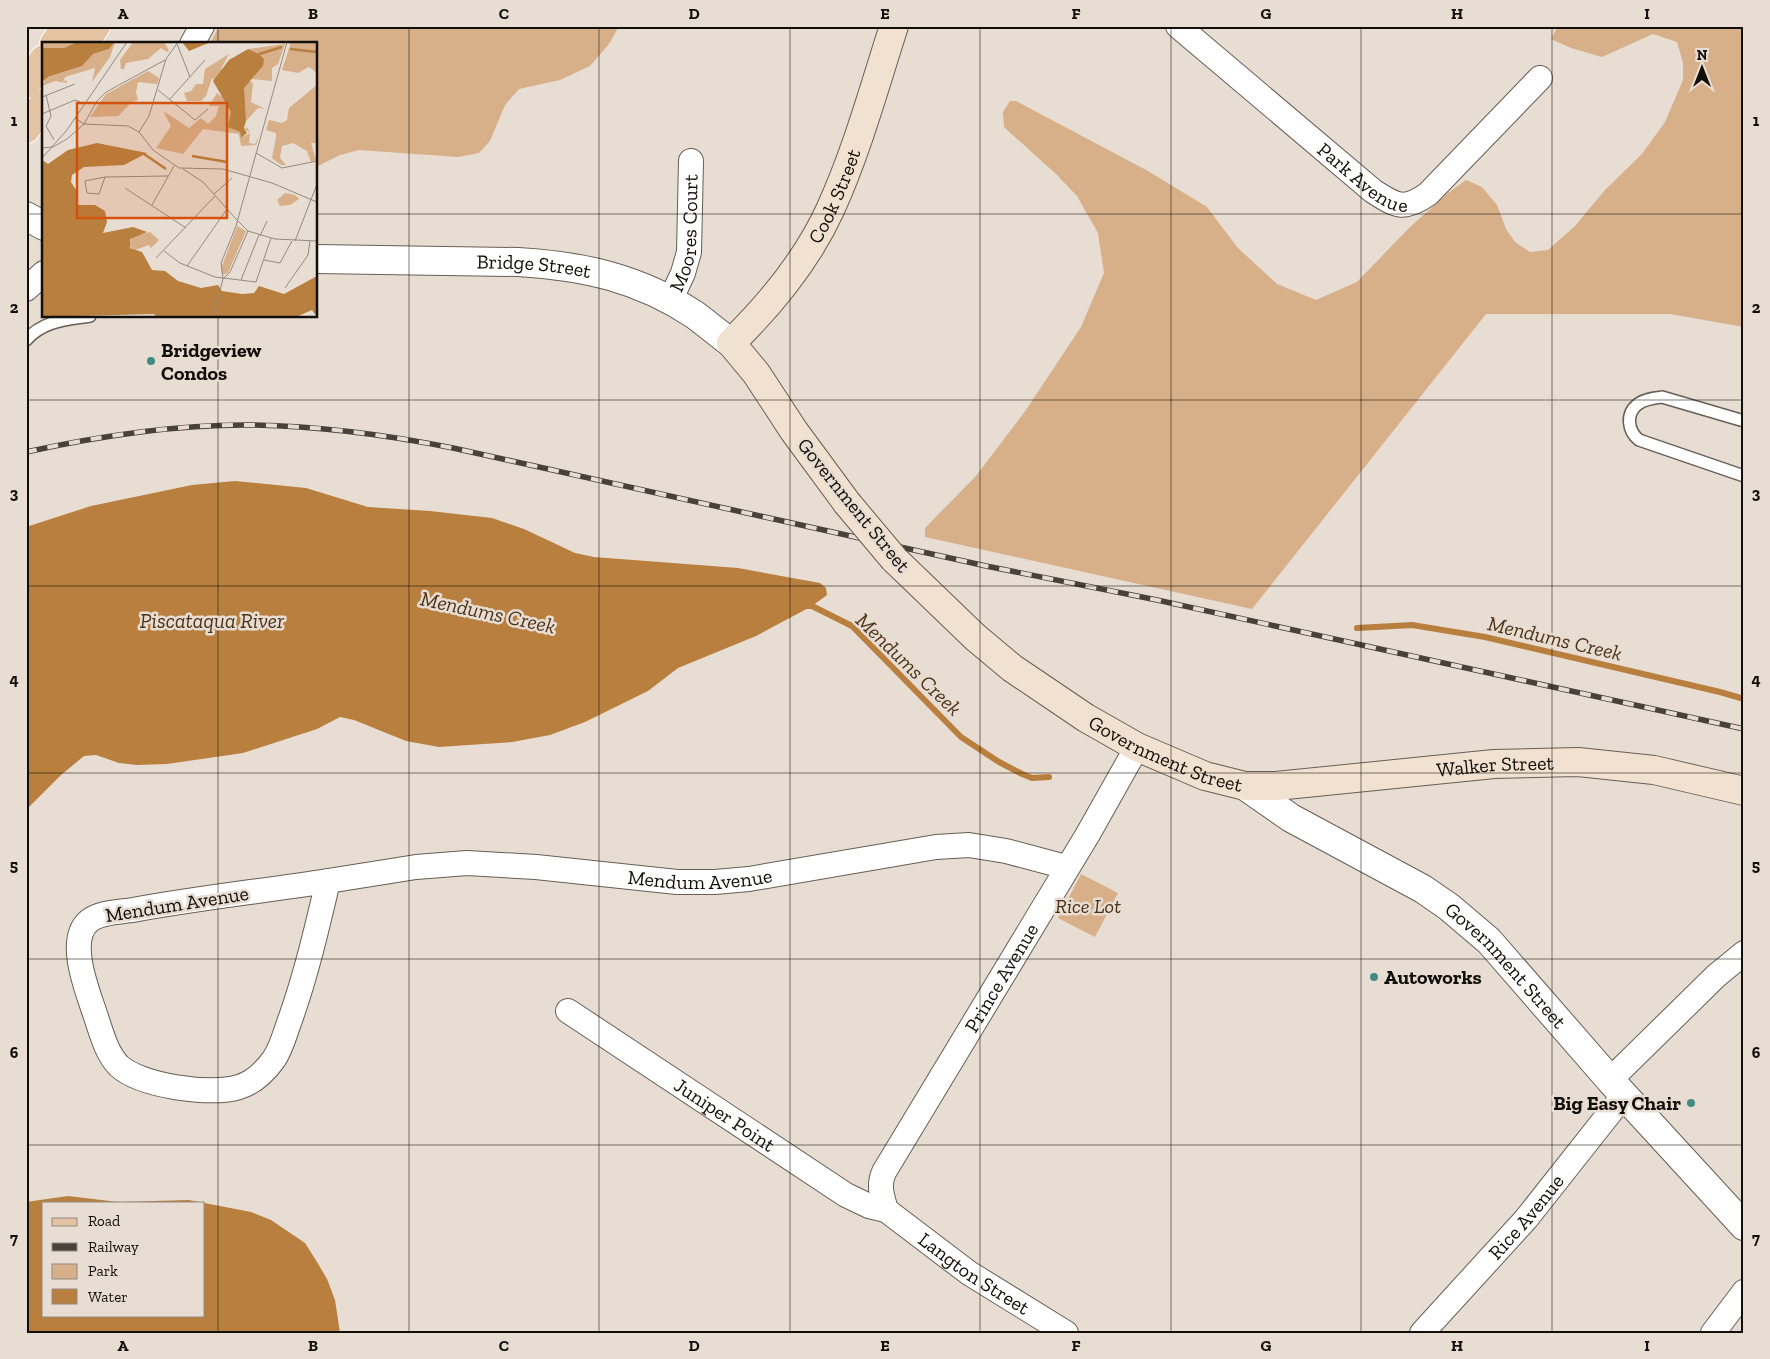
<svg xmlns="http://www.w3.org/2000/svg" width="1770" height="1359" font-family="'Zilla Slab',serif">
  <style>
    .green { fill: #d7af88 }
    .water { fill: #b97f3f; fill-rule: evenodd }
    .lines { fill: none; stroke-linecap: round; stroke-linejoin: round }
    .stream { stroke: #b97f3f; stroke-width: 6 }
    .service-casing { stroke: #685e54; stroke-width: 14 }
    .minor-casing { stroke: #685e54; stroke-width: 26 }
    .tertiary-casing { stroke: #685e54; stroke-width: 30 }
    .secondary-casing { stroke: #685e54; stroke-width: 30 }
    .primary-casing { stroke: #fff; stroke-width: 30 }
    .service { stroke: #fff; stroke-width: 11 }
    .minor { stroke: #fff; stroke-width: 24 }
    .tertiary { stroke: #fff; stroke-width: 28 }
    .secondary { stroke: #f1e1d0; stroke-width: 28 }
    .primary { stroke: #e3c3a1; stroke-width: 28 }
    .rail-casing { stroke: #48423c; stroke-width: 5.5 }
    .rail { stroke: #e8ddd2; stroke-width: 4; stroke-dasharray: 11; stroke-linecap: butt }
    .secondary-bridge-casing { stroke: #685e54; stroke-width: 30; stroke-linecap: butt }
    .secondary-bridge { stroke: #f1e1d0; stroke-width: 28 }
    .grid { fill: none; stroke: #120e0a; stroke-width: 1; stroke-opacity: 0.55 }
    .poi-dot { fill: #438a83; stroke: #e8ddd2; stroke-width: 2 }
    .labels { text-anchor: middle; dominant-baseline: central; stroke-width: 5; stroke-linejoin: round; paint-order: stroke }
    .street-label { font-size: 20px; fill: #120e0a; stroke: #e8ddd2 }
    .poi-label { font-size: 20px; font-weight: bold; fill: #120e0a; stroke: #e8ddd2; text-anchor: start }
    .park-label { font-size: 20px; font-style: italic; fill: #4a3115; stroke: #e8ddd2 }
    .water-label { font-size: 21px; font-style: italic; fill: #4d3318; stroke: #e8ddd2 }
    .inset-river { fill: none; stroke: #b97f3f; stroke-width: 2.5 }
    .inset-road { fill: none; stroke: #928a82; stroke-width: 1 }
    .view { fill: #d3520c; fill-opacity: 0.15; stroke: #d3520c; stroke-width: 2.5 }
    .inset-edge { fill: none; stroke: #120e0a; stroke-width: 2.5 }
    .neatline { fill: none; stroke: #120e0a; stroke-width: 2 }
    .grid-label { font-size: 16px; text-anchor: middle; font-weight: bold; fill: #120e0a }
  </style>
  <rect width="100%" height="100%" fill="#e8ddd2"/>
  <g class="green">
    <path d="M 219,26 L 619,26 L 609,44 L 590,66 L 560,80 L 519,89 L 505,105 L 490,141 L 479,153 L 458,157 L 359,150 L 340,155 L 316,167 L 316,44 L 210,44 Z"/>
    <path d="M 1558,26 L 1744,26 L 1744,327 L 1670,314 L 1486,314 L 1252,609 L 925,537 L 925,528 L 976,476 L 1026,410 L 1081,327 L 1104,273 L 1098,233 L 1077,196 L 1057,175 L 1004,127 L 1003,112 L 1010,101 L 1016,101 L 1148,171 L 1207,207 L 1237,247 L 1277,284 L 1316,300 L 1357,282 L 1409,228 L 1448,193 L 1466,180 L 1482,187 L 1497,205 L 1506,229 L 1515,242 L 1530,252 L 1548,250 L 1575,226 L 1605,190 L 1642,154 L 1665,122 L 1683,80 L 1683,63 L 1677,42 L 1653,34 L 1602,57 L 1571,48 L 1551,39 Z"/>
    <path d="M 1081,874 L 1118,893 L 1095,937 L 1058,918 Z"/>
  </g>
  <g class="water">
    <path d="M 235,481 L 306,488 L 368,507 L 430,511 L 492,518 L 524,529 L 575,553 L 594,557 L 738,568 L 820,583 L 826,588 L 827,595 L 812,606 L 756,636 L 678,668 L 648,691 L 585,722 L 550,735 L 512,742 L 439,747 L 406,741 L 354,720 L 340,717 L 317,729 L 243,753 L 167,764 L 137,765 L 119,763 L 96,755 L 84,756 L 61,775 L 26,810 L 26,527 L 91,506 L 192,485 Z"/>
    <path d="M 68,1196 L 118,1202 L 189,1200 L 251,1212 L 271,1220 L 305,1243 L 317,1262 L 327,1279 L 335,1300 L 340,1333 L 26,1333 L 26,1202 ZM 44,1203 L 204,1203 L 204,1315 L 44,1315 Z"/>
  </g>
  <g class="lines">
    <g class="stream">
      <path d="M 804,606 L 812,606 L 852,626 L 961,737 L 999,762 L 1022,774 L 1032,778 L 1049,777"/>
      <path d="M 1357,628 L 1412,625 L 1485,637 L 1720,692 L 1744,699"/>
    </g>
    <g class="service-casing">
      <g id="service">
        <path d="M 26,340 C 44,320 66,320 90,316"/>
        <path d="M 1744,421 L 1662,397 C 1654,398 1645,399 1638,404 C 1625,414 1628,431 1639,440 L 1744,476"/>
      </g>
    </g>
    <g class="minor-casing">
      <g id="minor">
        <path id="s1" d="M 1178,26 L 1373,191 C 1396,206 1404,211 1428,194 L 1540,78"/>
        <path d="M 192,44 L 202,26"/>
        <path d="M 26,289 L 44,273"/>
        <path id="s2" d="M 670,301 L 683,273 L 689,252 L 691,161"/>
        <path d="M 328,881 C 317,928 306,975 290,1020 C 285,1033 282,1047 274,1059 C 266,1070 253,1083 239,1087 C 211,1096 141,1086 119,1066 C 106,1053 101,1031 95,1014 C 88,992 66,940 89,921 C 100,912 120,912 133,910 C 198,898 263,891 328,881 Z"/>
        <path id="s3" d="M 328,881 L 416,867 L 467,863 L 536,867 L 677,882 L 715,882 L 749,879 L 936,847 L 969,845 L 1006,851 L 1066,867"/>
        <path id="s4" d="M 568,1011 L 846,1195 L 869,1206 L 886,1210 L 969,1273 L 1066,1333"/>
        <path d="M 1610,1080 L 1716,976 L 1744,953"/>
        <path id="s5" d="M 886,1210 C 882,1196 878,1186 884,1172 L 1088,834 L 1137,747"/>
        <path id="s6" d="M 1422,1333 L 1526,1219 L 1624,1095"/>
        <path d="M 1713,1333 L 1744,1292"/>
      </g>
    </g>
    <g class="tertiary-casing">
      <g id="tertiary">
        <path d="M 26,216 L 44,226"/>
        <path id="s7" d="M 316,259 L 518,262 C 584,266 639,278 695,315 C 707,324 719,334 731,343"/>
        <path id="s8" d="M 1245,786 L 1291,818 L 1423,889 L 1449,907 L 1489,941 L 1610,1080 L 1744,1226"/>
      </g>
    </g>
    <g class="secondary-casing">
      <g id="secondary">
        <path id="s9" d="M 847,503 L 794,431 L 756,373 L 731,343 C 770,305 807,260 830,210 C 857,151 874,88 894,26"/>
        <path id="s10" d="M 894,559 L 975,637 L 1012,668 L 1086,718 L 1137,747 L 1205,776 L 1245,786 L 1276,786 L 1494,764 L 1578,762 L 1654,770 L 1744,791"/>
      </g>
    </g>
    <g class="primary-casing">
      <g id="primary">
        <path d="M 54,44 L 66,26"/>
        <path d="M 84,44 L 96,26"/>
        <path d="M 26,84 L 44,59"/>
        <path d="M 26,129 L 44,103"/>
      </g>
    </g>
    <use href="#service" class="service"/>
    <use href="#minor" class="minor"/>
    <use href="#tertiary" class="tertiary"/>
    <use href="#secondary" class="secondary"/>
    <use href="#primary" class="primary"/>
    <g class="rail-casing">
      <path id="rail" d="M 26,452 C 99,436 178,424 253,425 C 320,426 387,435 453,448 L 986,566 L 1157,600 L 1744,729"/>
    </g>
    <use href="#rail" class="rail"/>
    <g class="secondary-bridge-casing">
      <path id="secondary-bridge" d="M 847,503 L 894,559"/>
    </g>
    <use href="#secondary-bridge" class="secondary-bridge"/>
  </g>
  <path class="grid" d="M 218,26 L 218,44M 409,26 L 409,1333M 599,26 L 599,1333M 790,26 L 790,1333M 980,26 L 980,1333M 1171,26 L 1171,1333M 1361,26 L 1361,1333M 1552,26 L 1552,1333M 26,214 L 44,214M 316,214 L 1744,214M 218,316 L 218,1333M 26,400 L 1744,400M 26,586 L 1744,586M 26,773 L 1744,773M 26,959 L 1744,959M 26,1145 L 1744,1145"/>
  <g class="poi-dot">
    <circle cx="151" cy="361" r="5"/>
    <circle cx="1374" cy="977" r="5"/>
    <circle cx="1691" cy="1103" r="5"/>
  </g>
  <g class="labels">
    <g class="street-label">
      <text stroke="none"><textPath href="#s1" startOffset="240">Park Avenue</textPath></text>
      <text stroke="none"><textPath href="#s9" startOffset="379">Cook Street</textPath></text>
      <text stroke="none"><textPath href="#s2" startOffset="71">Moores Court</textPath></text>
      <text stroke="none"><textPath href="#s7" startOffset="218">Bridge Street</textPath></text>
      <text transform="translate(854 505) rotate(51)">Government Street</text>
      <text stroke="none"><textPath href="#s10" startOffset="338">Government Street</textPath></text>
      <text stroke="none"><textPath href="#s10" startOffset="675">Walker Street</textPath></text>
      <text stroke="none"><textPath href="#s3" startOffset="374">Mendum Avenue</textPath></text>
      <text transform="translate(177 904) rotate(-9)">Mendum Avenue</text>
      <text stroke="none"><textPath href="#s8" startOffset="319">Government Street</textPath></text>
      <text stroke="none"><textPath href="#s5" startOffset="266">Prince Avenue</textPath></text>
      <text stroke="none"><textPath href="#s4" startOffset="188">Juniper Point</textPath></text>
      <text stroke="none"><textPath href="#s6" startOffset="156">Rice Avenue</textPath></text>
      <text stroke="none"><textPath href="#s4" startOffset="485">Langton Street</textPath></text>
    </g>
    <g class="poi-label">
      <text x="161" y="350">Bridgeview<tspan x="161" dy="23">Condos</tspan></text>
      <text x="1384" y="977">Autoworks</text>
      <text x="1681" y="1103" text-anchor="end">Big Easy Chair</text>
    </g>
    <g class="park-label">
      <text x="1088" y="906">Rice Lot</text>
    </g>
    <g class="water-label">
      <text transform="translate(488 612) rotate(12)">Mendums Creek</text>
      <text x="212" y="620">Piscataqua River</text>
      <text transform="translate(1555 638) rotate(13)">Mendums Creek</text>
      <text transform="translate(909 664) rotate(44)">Mendums Creek</text>
    </g>
  </g>
  <g transform="translate(42 42)">
    <rect width="275" height="275" fill="#e8ddd2"/>
    <path d="M 0,0 L 23,1 L 35,0 L 22,6 L 0,6 ZM 73,0 L 68,15 L 50,40 L 53,26 L 23,35 L 21,40 L 24,38 L 25,41 L 13,39 L 0,44 L 4,36 L 40,24 L 51,12 L 67,7 ZM 91,0 L 122,0 L 127,8 L 125,10 L 119,6 L 106,17 L 84,21 L 82,27 L 79,27 L 78,18 ZM 249,0 L 275,0 L 275,31 L 267,25 L 256,31 L 240,28 ZM 243,2 L 236,22 L 230,26 L 230,39 L 210,37 L 221,24 L 221,17 L 206,7 ZM 187,12 L 179,27 L 211,41 L 209,60 L 223,67 L 216,66 L 204,79 L 202,62 L 191,87 L 198,90 L 199,96 L 208,91 L 203,87 L 205,85 L 208,91 L 207,101 L 213,102 L 217,94 L 214,103 L 199,104 L 197,92 L 161,87 L 141,112 L 114,106 L 129,84 L 121,69 L 147,86 L 159,76 L 166,82 L 174,74 L 177,64 L 167,64 L 175,51 L 182,56 L 182,46 L 170,36 L 164,54 L 159,59 L 145,59 L 142,51 L 149,49 L 154,42 L 161,42 L 163,27 ZM 106,29 L 117,36 L 115,42 L 96,40 L 94,50 L 96,58 L 90,60 L 76,74 L 48,75 L 64,52 ZM 275,43 L 275,101 L 269,101 L 274,118 L 269,120 L 265,109 L 251,101 L 240,104 L 238,116 L 244,123 L 239,123 L 230,116 L 234,95 L 234,91 L 224,88 L 227,78 L 240,81 L 245,78 L 247,66 ZM 243,151 L 253,153 L 257,157 L 248,163 L 238,164 L 235,158 ZM 195,184 L 204,189 L 186,231 L 180,233 L 180,224 ZM 108,190 L 117,198 L 109,206 L 107,203 L 93,208 L 87,204 L 89,195 Z" fill="#d7af88"/>
    <path d="M 35,0 L 73,0 L 67,7 L 51,12 L 40,24 L 6,35 L 0,40 L 0,6 L 22,6 ZM 140,0 L 169,0 L 147,9 ZM 206,7 L 217,12 L 222,17 L 221,24 L 202,46 L 204,79 L 202,86 L 205,91 L 199,96 L 198,90 L 186,85 L 189,70 L 171,39 L 187,18 ZM 55,101 L 105,111 L 82,123 L 42,125 L 30,133 L 29,140 L 36,151 L 34,163 L 53,163 L 63,169 L 65,180 L 61,191 L 91,185 L 105,190 L 88,197 L 88,206 L 100,210 L 110,228 L 123,229 L 136,239 L 159,246 L 176,243 L 180,249 L 200,252 L 212,251 L 217,244 L 242,252 L 275,234 L 275,275 L 270,268 L 254,275 L 115,275 L 112,272 L 0,275 L 0,118 L 6,122 L 26,108 Z" fill="#b97f3f"/>
    <path class="inset-river" d="M 248,7 L 275,10M 217,12 L 240,5M 102,112 L 124,127M 150,114 L 185,120"/>
    <path class="inset-road" d="M 136,0 L 124,17 L 107,74 L 97,90 L 111,108 L 137,126 L 181,127 L 230,141 L 275,160M 135,2 L 148,35M 116,48 L 153,78 L 166,67M 4,53 L 9,74 L 4,84 L 12,98M 0,55 L 33,42M 128,57 L 163,18M 0,72 L 33,58 L 43,62M 33,76 L 42,82 L 86,84 L 97,90M 0,106 L 11,105 L 25,97 L 42,82 L 55,59 L 64,50 L 123,18M 214,111 L 240,126 L 275,119M 0,116 L 25,88 L 85,0M 141,127 L 161,140 L 195,178M 63,135 L 57,152 L 45,151 L 43,139 ZM 63,135 L 126,134M 83,146 L 144,186M 172,152 L 190,136M 110,163 L 132,124M 206,189 L 233,197 L 275,199M 218,194 L 225,179M 253,199 L 275,142M 122,209 L 138,221 L 173,235 L 214,240 L 229,196M 114,216 L 173,154M 222,218 L 238,221 L 250,199M 145,224 L 185,167M 181,237 L 179,221 L 194,184 L 245,0M 181,237 L 188,230 L 206,189 L 195,178M 199,238 L 217,193M 243,246 L 266,213 L 268,199M 171,275 L 181,237"/>
    <path class="view" d="M 35,61 L 185,61 L 185,176 L 35,176 Z"/>
    <rect width="275" height="275" class="inset-edge"/>
  </g>
  <rect width="1770" height="1359" fill="none" stroke="#e8ddd2" stroke-width="55"/>
  <rect x="42" y="1202" width="162" height="115" fill="#e8ddd2" stroke="#928a82"/>
  <rect x="52" y="1218" width="25" height="8" fill="#e3c3a1" stroke="#928a82"/>
  <text x="88" y="1226" font-size="15" fill="#120e0a">Road</text>
  <rect x="52" y="1243" width="25" height="8" fill="#48423c" stroke="#928a82"/>
  <text x="88" y="1252" font-size="15" fill="#120e0a">Railway</text>
  <rect x="52" y="1264" width="25" height="15" fill="#d7af88" stroke="#928a82"/>
  <text x="88" y="1276" font-size="15" fill="#120e0a">Park</text>
  <rect x="52" y="1289" width="25" height="15" fill="#b97f3f" stroke="#928a82"/>
  <text x="88" y="1302" font-size="15" fill="#120e0a">Water</text>
  <g transform="translate(1702 68)" stroke="#e8ddd2" stroke-width="4" paint-order="stroke">
  <path d="M0-4L9 19L0 12L-9 19Z" fill="#120e0a"/>
  <text y="-8" font-size="14" font-weight="bold" text-anchor="middle" fill="#120e0a">N</text>
  </g>
  <rect x="28" y="28" width="1714" height="1304" class="neatline"/>
  <g class="grid-label">
    <text x="123" y="19">A</text>
    <text x="313" y="19">B</text>
    <text x="504" y="19">C</text>
    <text x="694" y="19">D</text>
    <text x="885" y="19">E</text>
    <text x="1076" y="19">F</text>
    <text x="1266" y="19">G</text>
    <text x="1457" y="19">H</text>
    <text x="1647" y="19">I</text>
    <text x="14" y="126">1</text>
    <text x="1756" y="126">1</text>
    <text x="14" y="313">2</text>
    <text x="1756" y="313">2</text>
    <text x="14" y="499">3</text>
    <text x="1756" y="499">3</text>
    <text x="14" y="685">4</text>
    <text x="1756" y="685">4</text>
    <text x="14" y="871">5</text>
    <text x="1756" y="871">5</text>
    <text x="14" y="1058">6</text>
    <text x="1756" y="1058">6</text>
    <text x="14" y="1244">7</text>
    <text x="1756" y="1244">7</text>
    <text x="123" y="1351">A</text>
    <text x="313" y="1351">B</text>
    <text x="504" y="1351">C</text>
    <text x="694" y="1351">D</text>
    <text x="885" y="1351">E</text>
    <text x="1076" y="1351">F</text>
    <text x="1266" y="1351">G</text>
    <text x="1457" y="1351">H</text>
    <text x="1647" y="1351">I</text>
  </g>
</svg>
